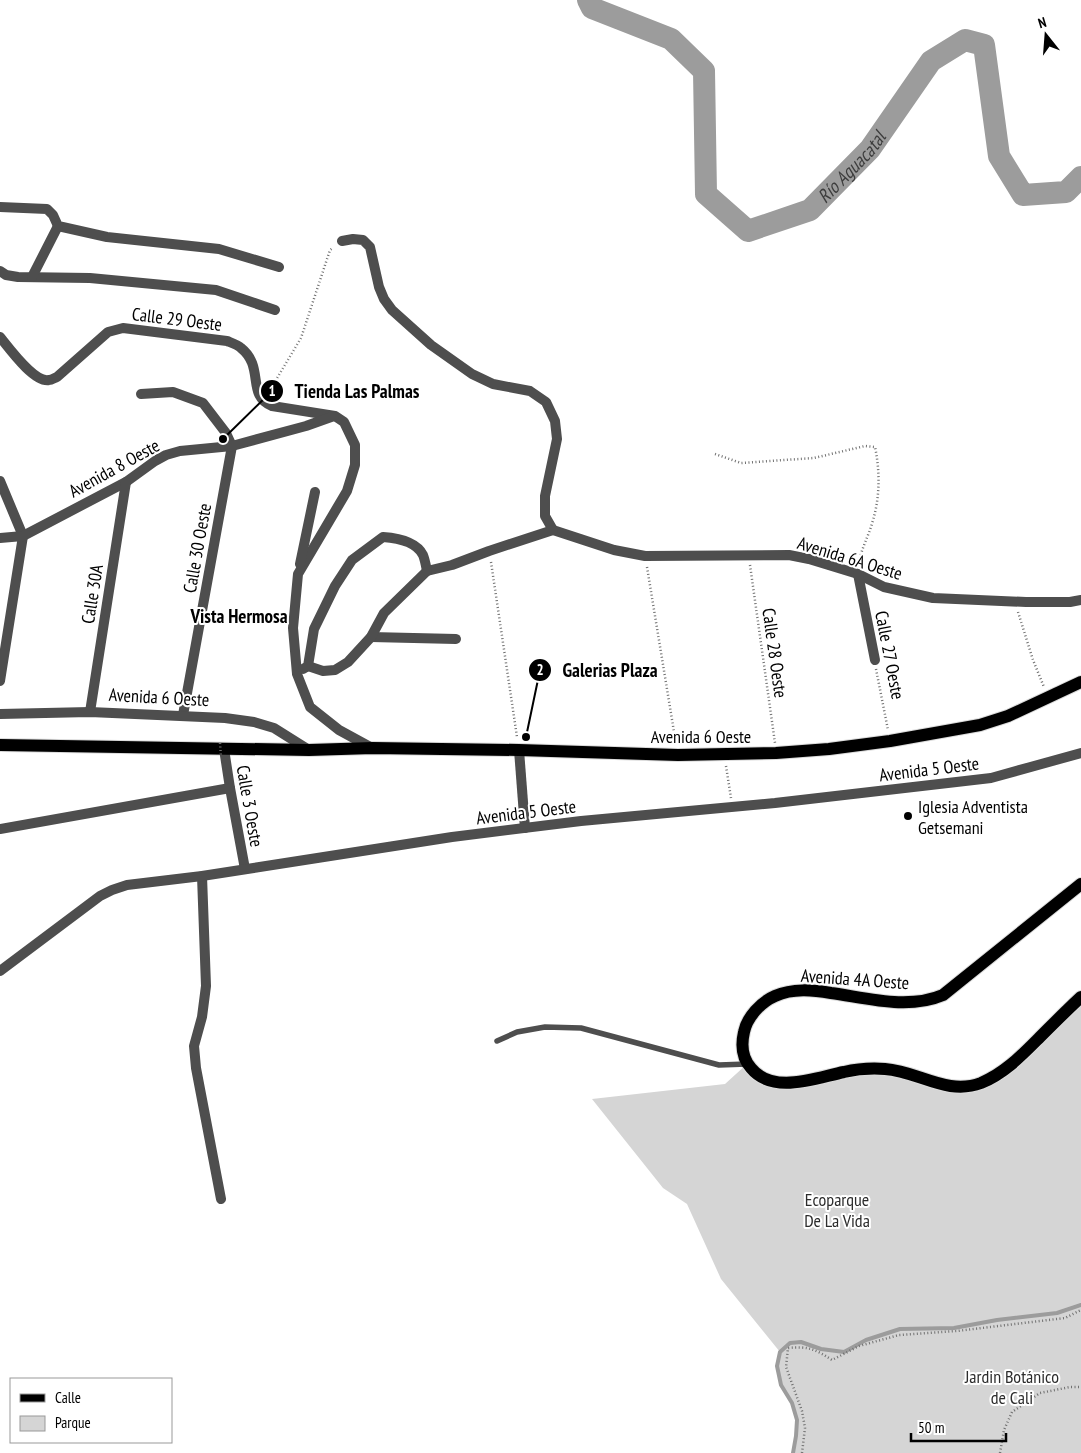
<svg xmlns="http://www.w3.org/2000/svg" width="1081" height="1453" font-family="'PT Sans Narrow',sans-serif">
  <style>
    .green { fill: #d5d5d5 }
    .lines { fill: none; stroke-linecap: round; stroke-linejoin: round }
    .stream { stroke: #9c9c9c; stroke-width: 4 }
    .river { stroke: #9c9c9c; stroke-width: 22 }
    .primary-casing { stroke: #dbdbdb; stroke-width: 14 }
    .path { stroke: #707070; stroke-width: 2.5; stroke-dasharray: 1 2.5; stroke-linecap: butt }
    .lane { stroke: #4e4e4e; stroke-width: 5.5 }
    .street { stroke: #4e4e4e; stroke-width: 10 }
    .primary { stroke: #000; stroke-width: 12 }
    .path-bridge { stroke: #707070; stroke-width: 2.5; stroke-dasharray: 1 2.5; stroke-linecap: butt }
    .poi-dot { fill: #000; stroke: #fff; stroke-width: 2 }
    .labels { text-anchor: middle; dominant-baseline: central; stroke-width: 4; stroke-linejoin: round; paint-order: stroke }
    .street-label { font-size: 18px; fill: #000; stroke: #fff }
    .poi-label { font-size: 18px; fill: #000; stroke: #fff; text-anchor: start }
    .park-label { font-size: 18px; fill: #2c2c2c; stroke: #fff }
    .water-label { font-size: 19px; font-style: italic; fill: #3d3d3d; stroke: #fff }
    .neighbourhood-label { font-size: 19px; font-weight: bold; fill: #000; stroke: #fff }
    .leader { fill: none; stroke: #000; stroke-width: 2 }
    .callout-dot { fill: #000; stroke: #fff; stroke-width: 2 }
    .mark-label { font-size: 15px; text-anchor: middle; font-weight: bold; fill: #fff }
    .callout-label { font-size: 19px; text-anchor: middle; font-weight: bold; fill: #000; stroke: #fff; stroke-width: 4; stroke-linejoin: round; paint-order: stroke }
  </style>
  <rect width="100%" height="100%" fill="#fff"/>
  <path class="green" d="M 1081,997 L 1081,1453 L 793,1453 C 796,1437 799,1419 792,1403 C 790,1397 785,1392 782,1386 C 776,1375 778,1363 780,1352 L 721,1279 L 687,1204 L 663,1188 L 592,1099 L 725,1084 L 747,1064 L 767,1080 L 857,1070 L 934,1083 L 980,1083 Z"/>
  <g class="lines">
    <path class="stream" d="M 793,1453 L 796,1436 L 797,1420 L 792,1403 L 781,1385 L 777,1366 L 780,1352 L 790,1343 L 801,1342 L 821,1349 L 844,1352 L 866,1340 L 900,1329 L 954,1328 L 997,1320 L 1057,1313 L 1081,1305"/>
    <path class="river" id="s1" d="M 588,0 L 592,8 L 671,39 L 704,71 L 706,194 L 748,231 L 810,210 L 870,149 L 931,61 L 965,40 L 984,45 L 999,156 L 1023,195 L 1066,192 L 1081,177"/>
    <g class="primary-casing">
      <g id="primary">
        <path d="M 0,745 L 309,750 L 373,748 L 519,750 L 678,755 L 776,753 L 829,749 L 890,741 L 980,725 L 1008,716 L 1081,682"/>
        <path d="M 1081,884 L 943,995 C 908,1010 867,998 831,993 C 813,990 793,988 775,996 C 761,1002 747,1017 744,1032 C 741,1045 742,1058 751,1068 C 773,1095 815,1078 844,1072 C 857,1069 871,1068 885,1069 C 918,1071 947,1096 981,1083 C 1005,1073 1022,1055 1040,1037 C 1054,1023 1067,1010 1081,997"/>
      </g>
    </g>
    <g class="path">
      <path d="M 270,390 L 301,338 L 330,250 L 333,248"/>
      <path d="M 715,454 L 741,463 L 814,458 L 865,446 L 875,447 C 880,471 880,497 873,520 C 869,536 861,548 859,564"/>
      <path d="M 491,562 L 517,737"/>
      <path d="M 750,565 L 775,743"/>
      <path d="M 647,567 L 676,744"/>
      <path d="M 1018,612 L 1033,660 L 1044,687"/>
      <path d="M 876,669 L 888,730"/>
      <path d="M 726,766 L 731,798"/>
      <path d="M 802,1453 L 805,1428 L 802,1411 L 786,1367 L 788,1348 C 808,1346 815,1349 832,1360 L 859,1346 L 899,1335 L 957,1331 L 1065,1318 L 1081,1310"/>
      <path d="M 1000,1453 L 1004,1430 L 1012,1412 L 1040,1393 L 1070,1387 L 1081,1387"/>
    </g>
    <path class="lane" d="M 497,1041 L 517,1032 L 545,1027 L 581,1028 L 719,1065 L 747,1064"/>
    <g class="street">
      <path d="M 0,207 L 47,209 L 53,215 L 58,226 L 107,237 L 219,249 L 279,267"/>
      <path d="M 342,241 L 353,239 L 363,240 L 370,247 L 379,287 L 384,299 L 392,310 L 431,345 L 472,374 L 493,384 L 530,391 L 546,402 L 555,421 L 557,439 L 545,496 L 545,516 L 553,530"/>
      <path d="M 0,271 L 6,275 L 18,277 L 90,278 L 216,290 L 275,310"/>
      <path d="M 32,277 L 58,226"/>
      <path d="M 0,337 C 9,348 34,383 49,380 C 52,380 54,378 57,377 L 108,332 L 123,328 L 227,341 C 232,343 238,345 241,348 C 265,367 246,396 272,406 L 335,416 L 344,422 L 355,445 L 355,465 L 347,491 L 298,574 L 293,628 L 297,674 L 310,707 L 339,730 L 372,748"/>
      <path d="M 141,394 L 173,392 L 203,403 L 226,433 L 232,446 L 183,715"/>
      <path d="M 0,481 L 23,536 L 0,681"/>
      <path d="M 553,530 L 614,550 L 645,556 L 789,555 L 809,559 L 858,574 L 884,587 L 933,598 L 1026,602 L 1070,602 L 1081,600"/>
      <path d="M 0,538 L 23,536 L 126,482 L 155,461 L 166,455 L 180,451 L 232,446 L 306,426 L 334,416"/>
      <path d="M 300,564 L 315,492"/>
      <path d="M 858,574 L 875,660"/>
      <path d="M 371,637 L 456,639"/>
      <path d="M 308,666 L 323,671 L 335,670 L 348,662 L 371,637 L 384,613 L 427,571 L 452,565 L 489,551 L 553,530"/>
      <path d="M 303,669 L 308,666 L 314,629 L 335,586 L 352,560 L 383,537 C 397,538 416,541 423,555 C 425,560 426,566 427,571"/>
      <path d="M 90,712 L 126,482"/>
      <path d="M 0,714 L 90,712 L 225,718 L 254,722 L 274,728 L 309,750"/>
      <path d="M 224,749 L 230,788 L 245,869"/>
      <path d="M 519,750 L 525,828"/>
      <path d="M 0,829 L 230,788"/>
      <path d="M 202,876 L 206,986 L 202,1017 L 194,1046 L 196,1068 L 221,1199"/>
      <path d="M 0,971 L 100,896 L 112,890 L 127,885 L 202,876 L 452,837 L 581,821 L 775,803 L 991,778 L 1081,753"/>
    </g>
    <use href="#primary" class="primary"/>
    <path class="path-bridge" d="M 220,743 L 221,757"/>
  </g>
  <circle class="poi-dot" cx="908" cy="816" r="5"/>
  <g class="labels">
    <g class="street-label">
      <text transform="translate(177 319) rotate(7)">Calle 29 Oeste</text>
      <text transform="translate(114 468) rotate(-29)">Avenida 8 Oeste</text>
      <text transform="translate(197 548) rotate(-80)">Calle 30 Oeste</text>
      <text transform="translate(850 558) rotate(17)">Avenida 6A Oeste</text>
      <text transform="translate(92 594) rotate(-81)">Calle 30A</text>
      <text transform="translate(775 653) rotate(82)">Calle 28 Oeste</text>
      <text transform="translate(890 655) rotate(79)">Calle 27 Oeste</text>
      <text transform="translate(159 697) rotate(3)">Avenida 6 Oeste</text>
      <text x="701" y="736">Avenida 6 Oeste</text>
      <text transform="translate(929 769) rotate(-7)">Avenida 5 Oeste</text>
      <text transform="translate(250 806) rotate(80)">Calle 3 Oeste</text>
      <text transform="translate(526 812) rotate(-7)">Avenida 5 Oeste</text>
      <text transform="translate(855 979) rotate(4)">Avenida 4A Oeste</text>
    </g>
    <g class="poi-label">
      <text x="918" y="806">Iglesia Adventista<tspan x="918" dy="21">Getsemani</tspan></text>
    </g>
    <g class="park-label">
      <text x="837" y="1199">Ecoparque<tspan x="837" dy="21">De La Vida</tspan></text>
      <text x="1012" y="1376">Jardin Botánico<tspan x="1012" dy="21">de Cali</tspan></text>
    </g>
    <g class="water-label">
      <text stroke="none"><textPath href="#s1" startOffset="444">Río Aguacatal</textPath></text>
    </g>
    <g class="neighbourhood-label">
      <text x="239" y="616">Vista Hermosa</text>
    </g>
  </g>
  <path class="leader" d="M223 439L272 391M526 737L540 670"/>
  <g class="callout-dot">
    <circle cx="223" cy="439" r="5"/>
    <circle cx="526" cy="737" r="5"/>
    <circle cx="272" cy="391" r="12"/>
    <circle cx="540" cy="670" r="12"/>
  </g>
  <g class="mark-label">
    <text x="272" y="396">1</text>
    <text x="540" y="675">2</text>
  </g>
  <g class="callout-label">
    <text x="357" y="398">Tienda Las Palmas</text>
    <text x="610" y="677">Galerias Plaza</text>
  </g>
  <rect x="10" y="1378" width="162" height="65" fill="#ffffff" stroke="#999999"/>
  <rect x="20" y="1394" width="25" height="8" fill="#000000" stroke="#999999"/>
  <text x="55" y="1403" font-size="15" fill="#000000">Calle</text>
  <rect x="20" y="1416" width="25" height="15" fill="#d5d5d5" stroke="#999999"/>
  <text x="55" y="1428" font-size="15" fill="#000000">Parque</text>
  <g transform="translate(1046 35) rotate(343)" stroke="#ffffff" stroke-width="4" paint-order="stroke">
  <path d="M0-4L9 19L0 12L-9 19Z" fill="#000000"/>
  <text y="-8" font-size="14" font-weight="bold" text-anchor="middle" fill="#000000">N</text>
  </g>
  <path d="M911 1433v8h95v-8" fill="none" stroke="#000000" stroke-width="2.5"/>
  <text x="918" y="1433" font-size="15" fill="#000000" stroke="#ffffff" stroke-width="4" paint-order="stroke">50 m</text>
</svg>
